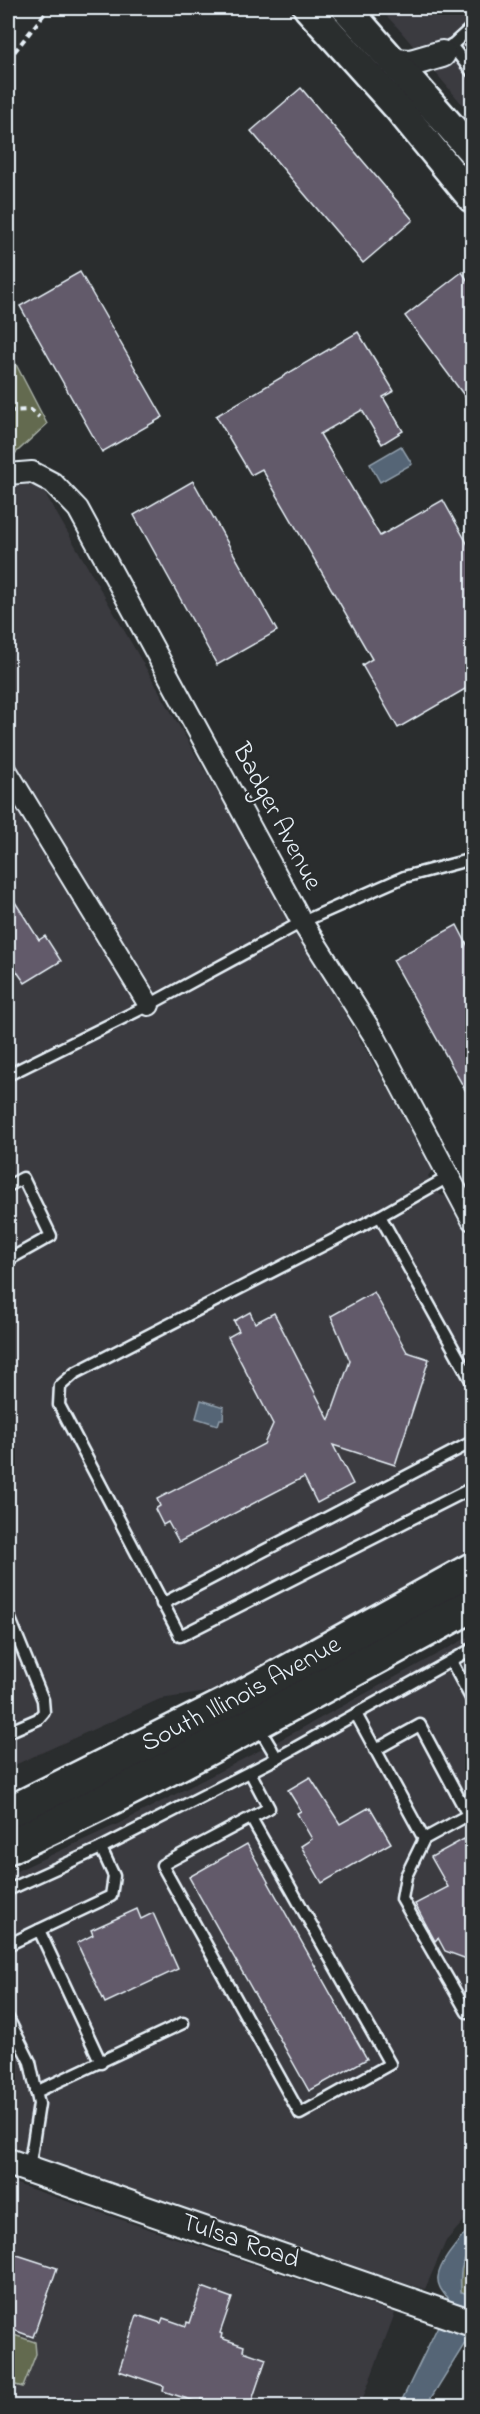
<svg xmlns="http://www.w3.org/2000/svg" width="480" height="2414" font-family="'Indie Flower',sans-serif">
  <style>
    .built { fill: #3b3a40 }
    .green { fill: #636a50; stroke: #a6aea4; stroke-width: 1.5 }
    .water { fill: #546576; stroke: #8f9daa; stroke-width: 1.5 }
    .building { fill: #625a6a; stroke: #e8f1f8; stroke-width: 1.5 }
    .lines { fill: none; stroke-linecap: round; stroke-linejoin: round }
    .service-casing { stroke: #e8f1f8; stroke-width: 15 }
    .minor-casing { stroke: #e8f1f8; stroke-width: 24 }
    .tertiary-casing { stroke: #e8f1f8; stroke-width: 30 }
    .secondary-casing { stroke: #e8f1f8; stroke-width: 33 }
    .trunk-casing { stroke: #e8f1f8; stroke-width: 38 }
    .path { stroke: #e8f1f8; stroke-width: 4; stroke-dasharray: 6 4.5; stroke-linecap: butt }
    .service { stroke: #2a2d2e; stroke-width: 10 }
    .minor { stroke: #2a2d2e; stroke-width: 20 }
    .tertiary { stroke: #2a2d2e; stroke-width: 26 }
    .secondary { stroke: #2a2d2e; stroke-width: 28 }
    .trunk { stroke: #2a2d2e; stroke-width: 33 }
    .labels { text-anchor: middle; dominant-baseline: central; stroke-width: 4.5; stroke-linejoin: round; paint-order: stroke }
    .street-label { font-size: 26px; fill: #e8f1f8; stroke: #2a2d2e }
  </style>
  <rect width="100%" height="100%" fill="#2a2d2e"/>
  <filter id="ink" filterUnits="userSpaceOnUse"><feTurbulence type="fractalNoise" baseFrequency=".0167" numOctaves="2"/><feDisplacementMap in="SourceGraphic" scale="12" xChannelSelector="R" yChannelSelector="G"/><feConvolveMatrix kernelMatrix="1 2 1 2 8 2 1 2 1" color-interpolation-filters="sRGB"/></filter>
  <g filter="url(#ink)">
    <g class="built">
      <path d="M 379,8 L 472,8 L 472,116 L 398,28 Z"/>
      <path d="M 12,483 L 31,483 L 42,488 L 434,1168 L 428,1176 L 440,1195 L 448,1197 L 472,1243 L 472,1552 L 215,1691 L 160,1699 L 8,1768 L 8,484 Z"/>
      <path d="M 472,1635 L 472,2212 L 446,2241 L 425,2289 L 379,2277 L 329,2257 L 8,2148 L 8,1875 L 122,1822 L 295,1732 Z"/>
      <path d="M 8,2181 L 395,2313 L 360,2406 L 8,2406 Z"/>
    </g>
    <g class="green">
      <path d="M 8,349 L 47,424 L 8,460 Z"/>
      <path d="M 472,2252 L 472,2295 L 461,2292 C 460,2277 459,2261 472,2252 Z"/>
      <path d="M 8,2333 L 35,2342 L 36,2354 L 23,2387 L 8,2383 Z"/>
    </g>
    <g class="water">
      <path d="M 401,446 L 412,464 L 380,482 L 370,464 Z"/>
      <path d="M 201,1400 L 224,1407 L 223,1419 L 220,1419 L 218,1425 L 196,1418 Z"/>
      <path d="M 472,2225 L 472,2252 C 459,2261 460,2277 461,2292 L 472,2295 L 472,2319 L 467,2340 L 426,2406 L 399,2406 L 437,2328 L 448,2299 C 443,2292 437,2286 438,2277 C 440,2260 462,2238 472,2225 Z"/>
    </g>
    <g class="building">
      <path d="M 301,88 L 413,220 L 363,263 L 251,131 Z"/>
      <path d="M 80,272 L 163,417 L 102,452 L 20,306 Z"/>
      <path d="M 462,272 L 472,287 L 472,406 L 405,316 Z"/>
      <path d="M 358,332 L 394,391 L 383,397 L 403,431 L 382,444 L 362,410 L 320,434 L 380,536 L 443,500 L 472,552 L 472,685 L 398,728 L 362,665 L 372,659 L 262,469 L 251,475 L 216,416 Z"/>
      <path d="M 193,481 L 277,631 L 217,665 L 134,515 Z"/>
      <path d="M 8,891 L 39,940 L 45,936 L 61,961 L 25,983 L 13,966 L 8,969 Z"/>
      <path d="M 457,925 L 472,954 L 472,1102 L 393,960 Z"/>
      <path d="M 374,1292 L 407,1352 L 429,1359 L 395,1465 L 333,1445 L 353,1484 L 317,1503 L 304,1477 L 179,1542 L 168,1522 L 163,1525 L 155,1509 L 160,1506 L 157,1499 L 264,1444 L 273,1424 L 228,1337 L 239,1331 L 234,1321 L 250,1312 L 255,1323 L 274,1313 L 329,1420 L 350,1361 L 331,1316 Z"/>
      <path d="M 310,1777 L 340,1824 L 370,1807 L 391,1843 L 322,1883 L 301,1846 L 312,1839 L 297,1813 L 301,1811 L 288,1790 Z"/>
      <path d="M 464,1839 L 472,1853 L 472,1961 L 445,1951 L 438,1938 L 435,1941 L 415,1904 L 448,1887 L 431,1857 Z"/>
      <path d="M 247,1844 L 367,2059 L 309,2091 L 189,1877 Z"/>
      <path d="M 137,1909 L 141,1919 L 153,1913 L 178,1969 L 105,2003 L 77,1943 L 93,1935 L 91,1930 Z"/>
      <path d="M 8,2252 L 57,2268 L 33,2337 L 8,2328 Z"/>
      <path d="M 202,2287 L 232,2298 L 220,2333 L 222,2334 L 221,2338 L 244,2346 L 243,2351 L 266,2359 L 250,2406 L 224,2406 L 202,2399 L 200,2403 L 163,2391 L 164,2386 L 119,2371 L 137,2315 L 161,2323 L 163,2318 L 186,2326 L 187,2322 L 190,2323 Z"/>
    </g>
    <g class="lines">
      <g class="service-casing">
        <g id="service">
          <path d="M 451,45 L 472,72"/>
          <path d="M 442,54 L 472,27"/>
          <path d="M 8,1075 L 149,1005 L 302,922 L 404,877 L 472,859"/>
          <path d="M 450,1176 L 380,1216 L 472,1382"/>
          <path d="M 8,1186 L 23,1178 L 51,1236 L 8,1260"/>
          <path d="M 380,1216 L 75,1373 L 60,1386 L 59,1405 L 180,1636 L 472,1488"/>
          <path d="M 162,1604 L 472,1442"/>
          <path d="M 8,1614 L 43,1700 L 44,1712 L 38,1719 L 8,1732"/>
          <path d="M 451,1661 L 472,1700"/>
          <path d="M 356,1714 L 424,1839 L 468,1815 L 420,1725 L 375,1750"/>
          <path d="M 277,1758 L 472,1649"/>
          <path d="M 250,1772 L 269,1808 L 162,1865 L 300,2114 L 390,2064 L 251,1818"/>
          <path d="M 424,1839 L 406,1876 L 402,1899 L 467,2012 L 472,2009"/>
          <path d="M 8,1890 L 101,1848 L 277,1758 L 258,1726"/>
          <path d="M 39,1930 L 111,1896 L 114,1876 L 101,1848"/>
          <path d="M 8,1945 L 39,1930 L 101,2063"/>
          <path d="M 8,2018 L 30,2062 L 39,2104 L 29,2169"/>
          <path d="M 36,2092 L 183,2023"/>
        </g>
      </g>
      <g class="minor-casing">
        <g id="minor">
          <path d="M 8,474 L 32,472 L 53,483 L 78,509 L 302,922 L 376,1039 L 472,1220"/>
          <path d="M 8,773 L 149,1005"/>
        </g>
      </g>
      <g class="tertiary-casing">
        <g id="tertiary">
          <path d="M 394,62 L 411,63 L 442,54"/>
          <path d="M 8,2162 L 472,2323"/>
        </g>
      </g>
      <g class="secondary-casing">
        <g id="secondary">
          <path d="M 308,8 L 399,109 L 472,198"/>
          <path d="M 346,8 L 472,151"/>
        </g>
      </g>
      <g class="trunk-casing">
        <g id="trunk">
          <path id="s1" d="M 8,1814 L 242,1697 L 472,1570"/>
          <path d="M 8,1847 C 166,1775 319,1688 472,1605"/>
        </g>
      </g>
      <g class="path">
        <path d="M 8,60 L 49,8"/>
        <path d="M 8,411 L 31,410 L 39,417"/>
      </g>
      <use href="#service" class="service"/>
      <use href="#minor" class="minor"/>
      <use href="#tertiary" class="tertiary"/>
      <use href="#secondary" class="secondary"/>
      <use href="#trunk" class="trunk"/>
    </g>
  </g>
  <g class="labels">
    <g class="street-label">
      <text transform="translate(276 817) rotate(62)">Badger Avenue</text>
      <text stroke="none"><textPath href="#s1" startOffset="262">South Illinois Avenue</textPath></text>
      <text transform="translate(240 2242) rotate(19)">Tulsa Road</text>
    </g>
  </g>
  <rect width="480" height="2414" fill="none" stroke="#2a2d2e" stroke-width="30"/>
  <rect x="15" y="15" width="450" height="2384" fill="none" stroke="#e8f1f8" stroke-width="2" filter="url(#ink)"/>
</svg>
